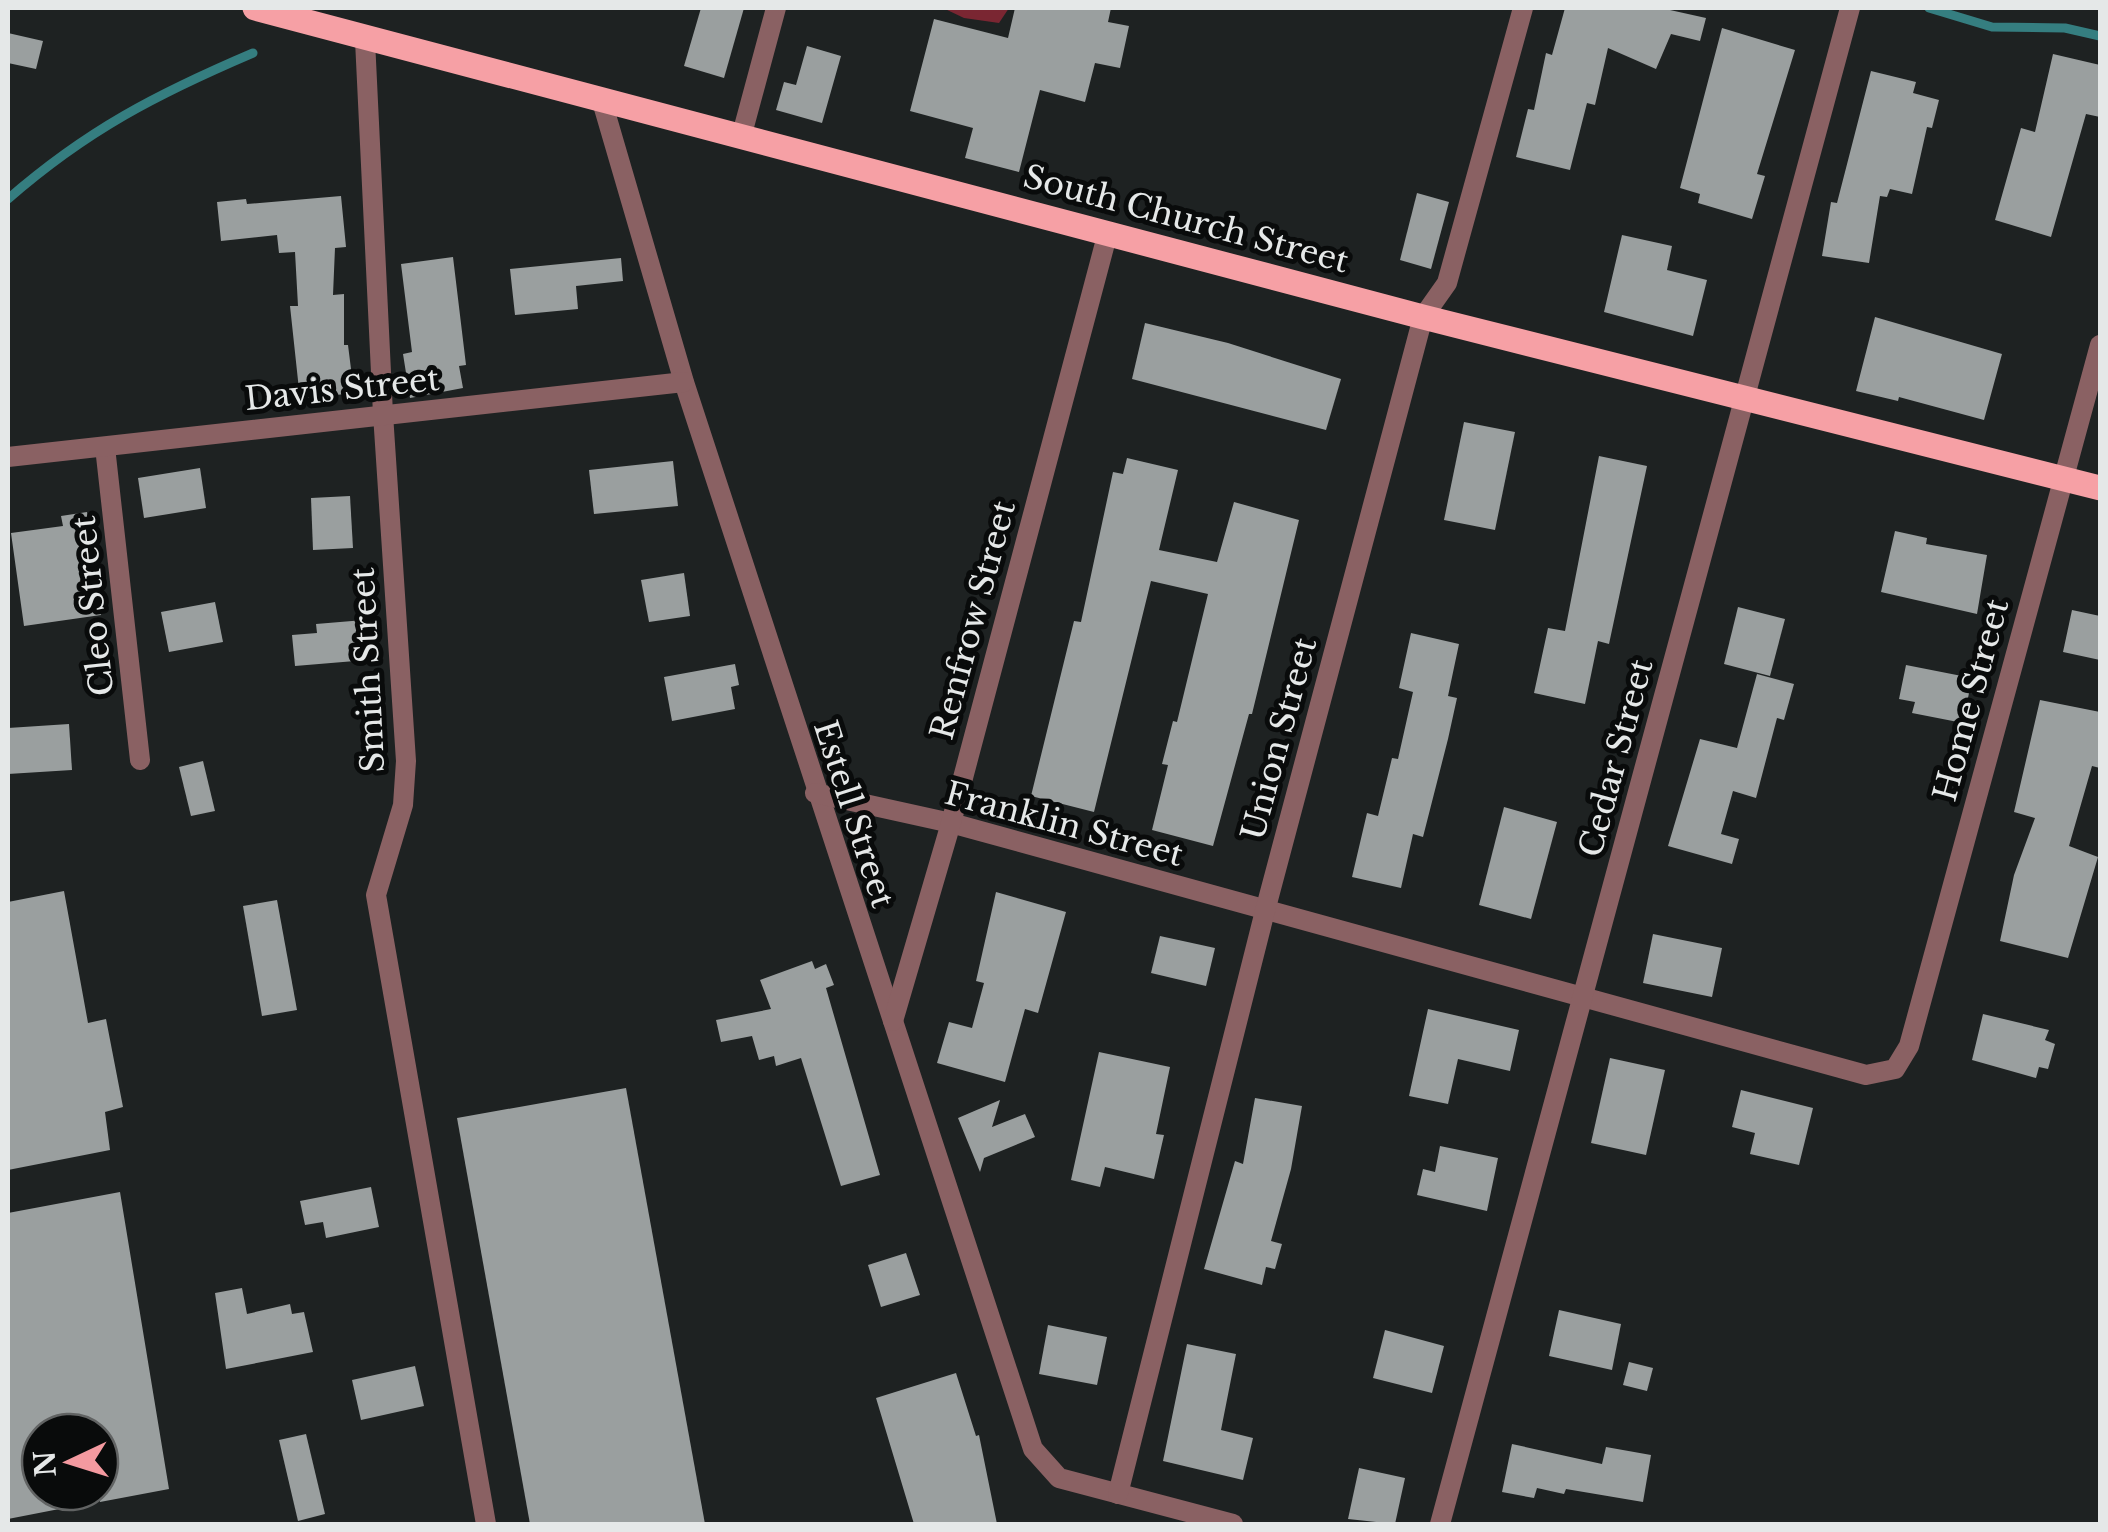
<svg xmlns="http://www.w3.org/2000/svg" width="2108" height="1532" font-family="'Libre Baskerville',serif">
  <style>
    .green { fill: #7a2632 }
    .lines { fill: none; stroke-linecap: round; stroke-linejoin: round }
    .stream { stroke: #357e80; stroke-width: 9 }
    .building { fill: #9a9f9f }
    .minor { stroke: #8a6163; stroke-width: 20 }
    .primary { stroke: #f6a0a5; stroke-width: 25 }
    .labels { text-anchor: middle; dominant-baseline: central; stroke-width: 10; stroke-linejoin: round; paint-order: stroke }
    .street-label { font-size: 32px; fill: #e5e8e8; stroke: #090b0b }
  </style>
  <rect width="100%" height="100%" fill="#1e2222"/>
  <path class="green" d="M 943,8 L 1009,8 L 999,23 L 964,18 Z"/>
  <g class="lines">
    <g class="stream">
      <path d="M 1929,8 L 1992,27 L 2065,28 L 2100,36"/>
      <path d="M 8,199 C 87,130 157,94 253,53"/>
    </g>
  </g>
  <g class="building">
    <path d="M 701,8 L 744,8 L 724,78 L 684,66 Z"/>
    <path d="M 1015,8 L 1111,8 L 1108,22 L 1129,26 L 1120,68 L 1095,63 L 1085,102 L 1040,90 L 1019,172 L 965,158 L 973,128 L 910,111 L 934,19 L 1008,38 Z"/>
    <path d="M 1565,8 L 1661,8 L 1706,18 L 1700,41 L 1671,34 L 1656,69 L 1608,48 L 1595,105 L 1587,103 L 1570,170 L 1516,157 L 1528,109 L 1534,110 L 1546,53 L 1552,55 Z"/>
    <path d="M 1722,28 L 1795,50 L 1757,174 L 1765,176 L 1752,219 L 1698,203 L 1700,194 L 1680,188 Z"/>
    <path d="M 8,33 L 43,41 L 36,69 L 8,63 Z"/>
    <path d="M 807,46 L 841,56 L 822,123 L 776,110 L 784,82 L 796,85 Z"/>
    <path d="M 2053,54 L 2100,65 L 2100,117 L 2086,114 L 2051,237 L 1995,220 L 2021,128 L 2035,132 Z"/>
    <path d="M 1871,71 L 1916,82 L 1913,93 L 1939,100 L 1932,128 L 1927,127 L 1912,194 L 1890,189 L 1887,197 L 1880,196 L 1869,263 L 1822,256 L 1831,202 L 1837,203 Z"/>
    <path d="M 1417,193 L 1449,202 L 1431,269 L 1400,260 Z"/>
    <path d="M 341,196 L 346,247 L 335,248 L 333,295 L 344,294 L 344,345 L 348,345 L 354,393 L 300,399 L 290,306 L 298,306 L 295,252 L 279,253 L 277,235 L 221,241 L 217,202 L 246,199 L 247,204 Z"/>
    <path d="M 1622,235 L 1672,246 L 1667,270 L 1707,280 L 1693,336 L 1604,312 Z"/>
    <path d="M 453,257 L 466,365 L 459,366 L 463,388 L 410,398 L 403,354 L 412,352 L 401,264 Z"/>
    <path d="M 621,258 L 623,281 L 576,286 L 578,309 L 515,315 L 510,269 Z"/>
    <path d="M 1875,317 L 2002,354 L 1984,420 L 1899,397 L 1898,401 L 1856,391 Z"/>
    <path d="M 1145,323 L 1228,343 L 1341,379 L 1326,430 L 1132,379 Z"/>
    <path d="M 1464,422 L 1515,432 L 1495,530 L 1444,520 Z"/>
    <path d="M 1599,456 L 1647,466 L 1609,644 L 1598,641 L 1585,704 L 1534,693 L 1548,628 L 1565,631 Z"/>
    <path d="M 1127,458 L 1178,470 L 1159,550 L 1217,562 L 1234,502 L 1299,520 L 1252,714 L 1249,714 L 1213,846 L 1152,830 L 1168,765 L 1162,764 L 1173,721 L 1177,722 L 1208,594 L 1151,581 L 1094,812 L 1031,796 L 1074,621 L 1081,622 L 1113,472 L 1123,474 Z"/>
    <path d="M 673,461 L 678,506 L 594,514 L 589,470 Z"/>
    <path d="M 200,468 L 206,508 L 144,518 L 138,478 Z"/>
    <path d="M 350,496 L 353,548 L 313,550 L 311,498 Z"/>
    <path d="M 87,512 L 101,615 L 24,626 L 11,533 L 63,526 L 61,516 Z"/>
    <path d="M 1895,531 L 1927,538 L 1926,544 L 1987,555 L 1977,614 L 1881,592 Z"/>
    <path d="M 684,573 L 690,616 L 649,622 L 641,580 Z"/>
    <path d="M 215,602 L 223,642 L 169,652 L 161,612 Z"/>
    <path d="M 1738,607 L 1785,619 L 1770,676 L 1724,664 Z"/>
    <path d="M 2072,610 L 2100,616 L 2100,660 L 2063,652 Z"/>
    <path d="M 364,620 L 367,660 L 295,666 L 292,635 L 317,633 L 316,624 Z"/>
    <path d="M 1411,633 L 1459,644 L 1448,696 L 1457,698 L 1448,739 L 1423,837 L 1413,834 L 1401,888 L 1352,877 L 1367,813 L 1378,816 L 1392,758 L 1398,759 L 1413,692 L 1399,688 Z"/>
    <path d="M 735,664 L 739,685 L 731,687 L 735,709 L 672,721 L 664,677 Z"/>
    <path d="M 1906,665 L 1972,678 L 1963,723 L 1912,713 L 1915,702 L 1899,699 Z"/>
    <path d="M 1757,674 L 1794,684 L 1784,720 L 1777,718 L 1756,798 L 1733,791 L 1721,834 L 1739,839 L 1732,864 L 1668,846 L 1700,739 L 1737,748 Z"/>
    <path d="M 2040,700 L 2100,712 L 2100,768 L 2092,766 L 2069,846 L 2098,857 L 2068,958 L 2000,941 L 2014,875 L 2035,818 L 2014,812 Z"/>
    <path d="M 69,724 L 72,770 L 8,774 L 8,728 Z"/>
    <path d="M 203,761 L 215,811 L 191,816 L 179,767 Z"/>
    <path d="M 1504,807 L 1557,822 L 1531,919 L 1479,905 Z"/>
    <path d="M 64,891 L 88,1023 L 106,1019 L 123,1107 L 105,1112 L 110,1150 L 8,1170 L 8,902 Z"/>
    <path d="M 996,892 L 1066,912 L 1038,1013 L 1025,1009 L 1005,1082 L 937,1063 L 949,1022 L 972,1028 L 984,983 L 976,981 Z"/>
    <path d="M 277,900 L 297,1010 L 262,1016 L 243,906 Z"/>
    <path d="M 1653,934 L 1722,948 L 1712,997 L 1643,983 Z"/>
    <path d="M 1160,936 L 1215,948 L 1206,986 L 1151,973 Z"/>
    <path d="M 812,961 L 815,969 L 826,964 L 834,985 L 826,988 L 880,1175 L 841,1186 L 801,1058 L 776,1066 L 774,1056 L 759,1060 L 752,1036 L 721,1042 L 716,1020 L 771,1009 L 760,980 Z"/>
    <path d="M 1428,1009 L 1519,1030 L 1510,1071 L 1458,1059 L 1448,1104 L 1409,1096 Z"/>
    <path d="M 1983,1014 L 2049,1030 L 2045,1040 L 2055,1044 L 2048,1069 L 2039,1067 L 2036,1078 L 1972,1060 Z"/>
    <path d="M 1099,1052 L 1170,1067 L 1156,1134 L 1164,1135 L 1154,1179 L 1105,1167 L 1100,1187 L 1071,1180 Z"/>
    <path d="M 1610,1058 L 1665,1070 L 1646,1155 L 1591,1143 Z"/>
    <path d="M 626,1088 L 705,1524 L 530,1524 L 457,1118 Z"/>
    <path d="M 1741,1090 L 1813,1108 L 1799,1165 L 1750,1154 L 1755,1133 L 1732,1127 Z"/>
    <path d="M 1255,1098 L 1302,1106 L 1291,1169 L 1271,1241 L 1282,1244 L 1275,1269 L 1266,1267 L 1262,1285 L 1204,1269 L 1235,1161 L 1243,1164 Z"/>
    <path d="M 1000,1100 L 992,1127 L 1025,1114 L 1035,1137 L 984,1158 L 980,1172 L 958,1118 Z"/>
    <path d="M 1440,1146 L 1498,1158 L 1487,1211 L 1417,1195 L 1423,1169 L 1435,1172 Z"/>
    <path d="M 371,1187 L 379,1227 L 326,1238 L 323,1222 L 305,1225 L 300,1201 Z"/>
    <path d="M 120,1192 L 169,1489 L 100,1502 L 100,1432 L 40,1432 L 40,1492 L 89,1492 L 90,1503 L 8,1519 L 8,1213 Z"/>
    <path d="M 906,1253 L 920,1295 L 881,1307 L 868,1265 Z"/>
    <path d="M 242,1288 L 247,1314 L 290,1304 L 292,1314 L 304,1312 L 313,1352 L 226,1369 L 215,1293 Z"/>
    <path d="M 1559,1310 L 1621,1324 L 1612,1370 L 1549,1356 Z"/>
    <path d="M 1048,1325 L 1107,1337 L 1097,1385 L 1039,1374 Z"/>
    <path d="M 1385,1330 L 1444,1346 L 1432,1393 L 1373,1378 Z"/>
    <path d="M 1187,1344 L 1236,1354 L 1221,1430 L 1253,1438 L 1243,1480 L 1163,1461 Z"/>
    <path d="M 1629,1362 L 1653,1368 L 1647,1391 L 1623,1385 Z"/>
    <path d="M 415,1366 L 424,1406 L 361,1420 L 352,1380 Z"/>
    <path d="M 956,1373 L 976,1436 L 979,1435 L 997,1524 L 914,1524 L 876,1398 Z"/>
    <path d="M 306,1434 L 325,1514 L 298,1521 L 279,1440 Z"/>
    <path d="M 1512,1444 L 1602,1464 L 1606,1447 L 1651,1455 L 1643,1502 L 1566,1489 L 1564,1494 L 1537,1488 L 1534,1498 L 1502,1492 Z"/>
    <path d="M 1359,1468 L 1405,1478 L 1395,1524 L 1348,1519 Z"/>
  </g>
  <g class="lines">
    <g class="minor">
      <path d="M 365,40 L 383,414 L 406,761 L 403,805 L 376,895 L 486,1524"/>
      <path d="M 601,98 L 684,382 L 1033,1449 L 1059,1478 L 1233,1524"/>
      <path d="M 742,134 L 776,8"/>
      <path d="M 105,447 L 140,760"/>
      <path d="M 8,457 L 684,382"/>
      <path d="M 815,793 L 951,823 L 1866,1075 L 1895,1069 L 1909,1046 L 2100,345"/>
      <path d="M 893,1021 L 951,823 L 1108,232"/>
      <path d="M 1118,1494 L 1265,911 L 1423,317 L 1447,283 L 1523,8"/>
      <path d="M 1440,1524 L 1850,8"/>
    </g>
    <path class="primary" d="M 255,8 L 1423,317 L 2100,488"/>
  </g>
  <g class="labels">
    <g class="street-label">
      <text transform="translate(1186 219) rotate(15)">South Church Street</text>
      <text transform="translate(342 389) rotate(-6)">Davis Street</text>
      <text transform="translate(93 606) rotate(-96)">Cleo Street</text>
      <text transform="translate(973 620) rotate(-75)">Renfrow Street</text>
      <text transform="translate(368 670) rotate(-93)">Smith Street</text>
      <text transform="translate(1971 700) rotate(-75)">Home Street</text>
      <text transform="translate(1279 739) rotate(-75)">Union Street</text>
      <text transform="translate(1616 758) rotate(-75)">Cedar Street</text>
      <text transform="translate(854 814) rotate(72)">Estell Street</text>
      <text transform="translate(1064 824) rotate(15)">Franklin Street</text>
    </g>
  </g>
  <rect width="2108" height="1532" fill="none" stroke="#e5e8e8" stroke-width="20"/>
  <g transform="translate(70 1462) rotate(266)"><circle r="48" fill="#090b0b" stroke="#616363" stroke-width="2.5"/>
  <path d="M0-8L18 38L0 25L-18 38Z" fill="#f49aa0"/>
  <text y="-15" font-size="28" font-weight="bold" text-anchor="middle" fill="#e5e8e8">N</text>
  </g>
</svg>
